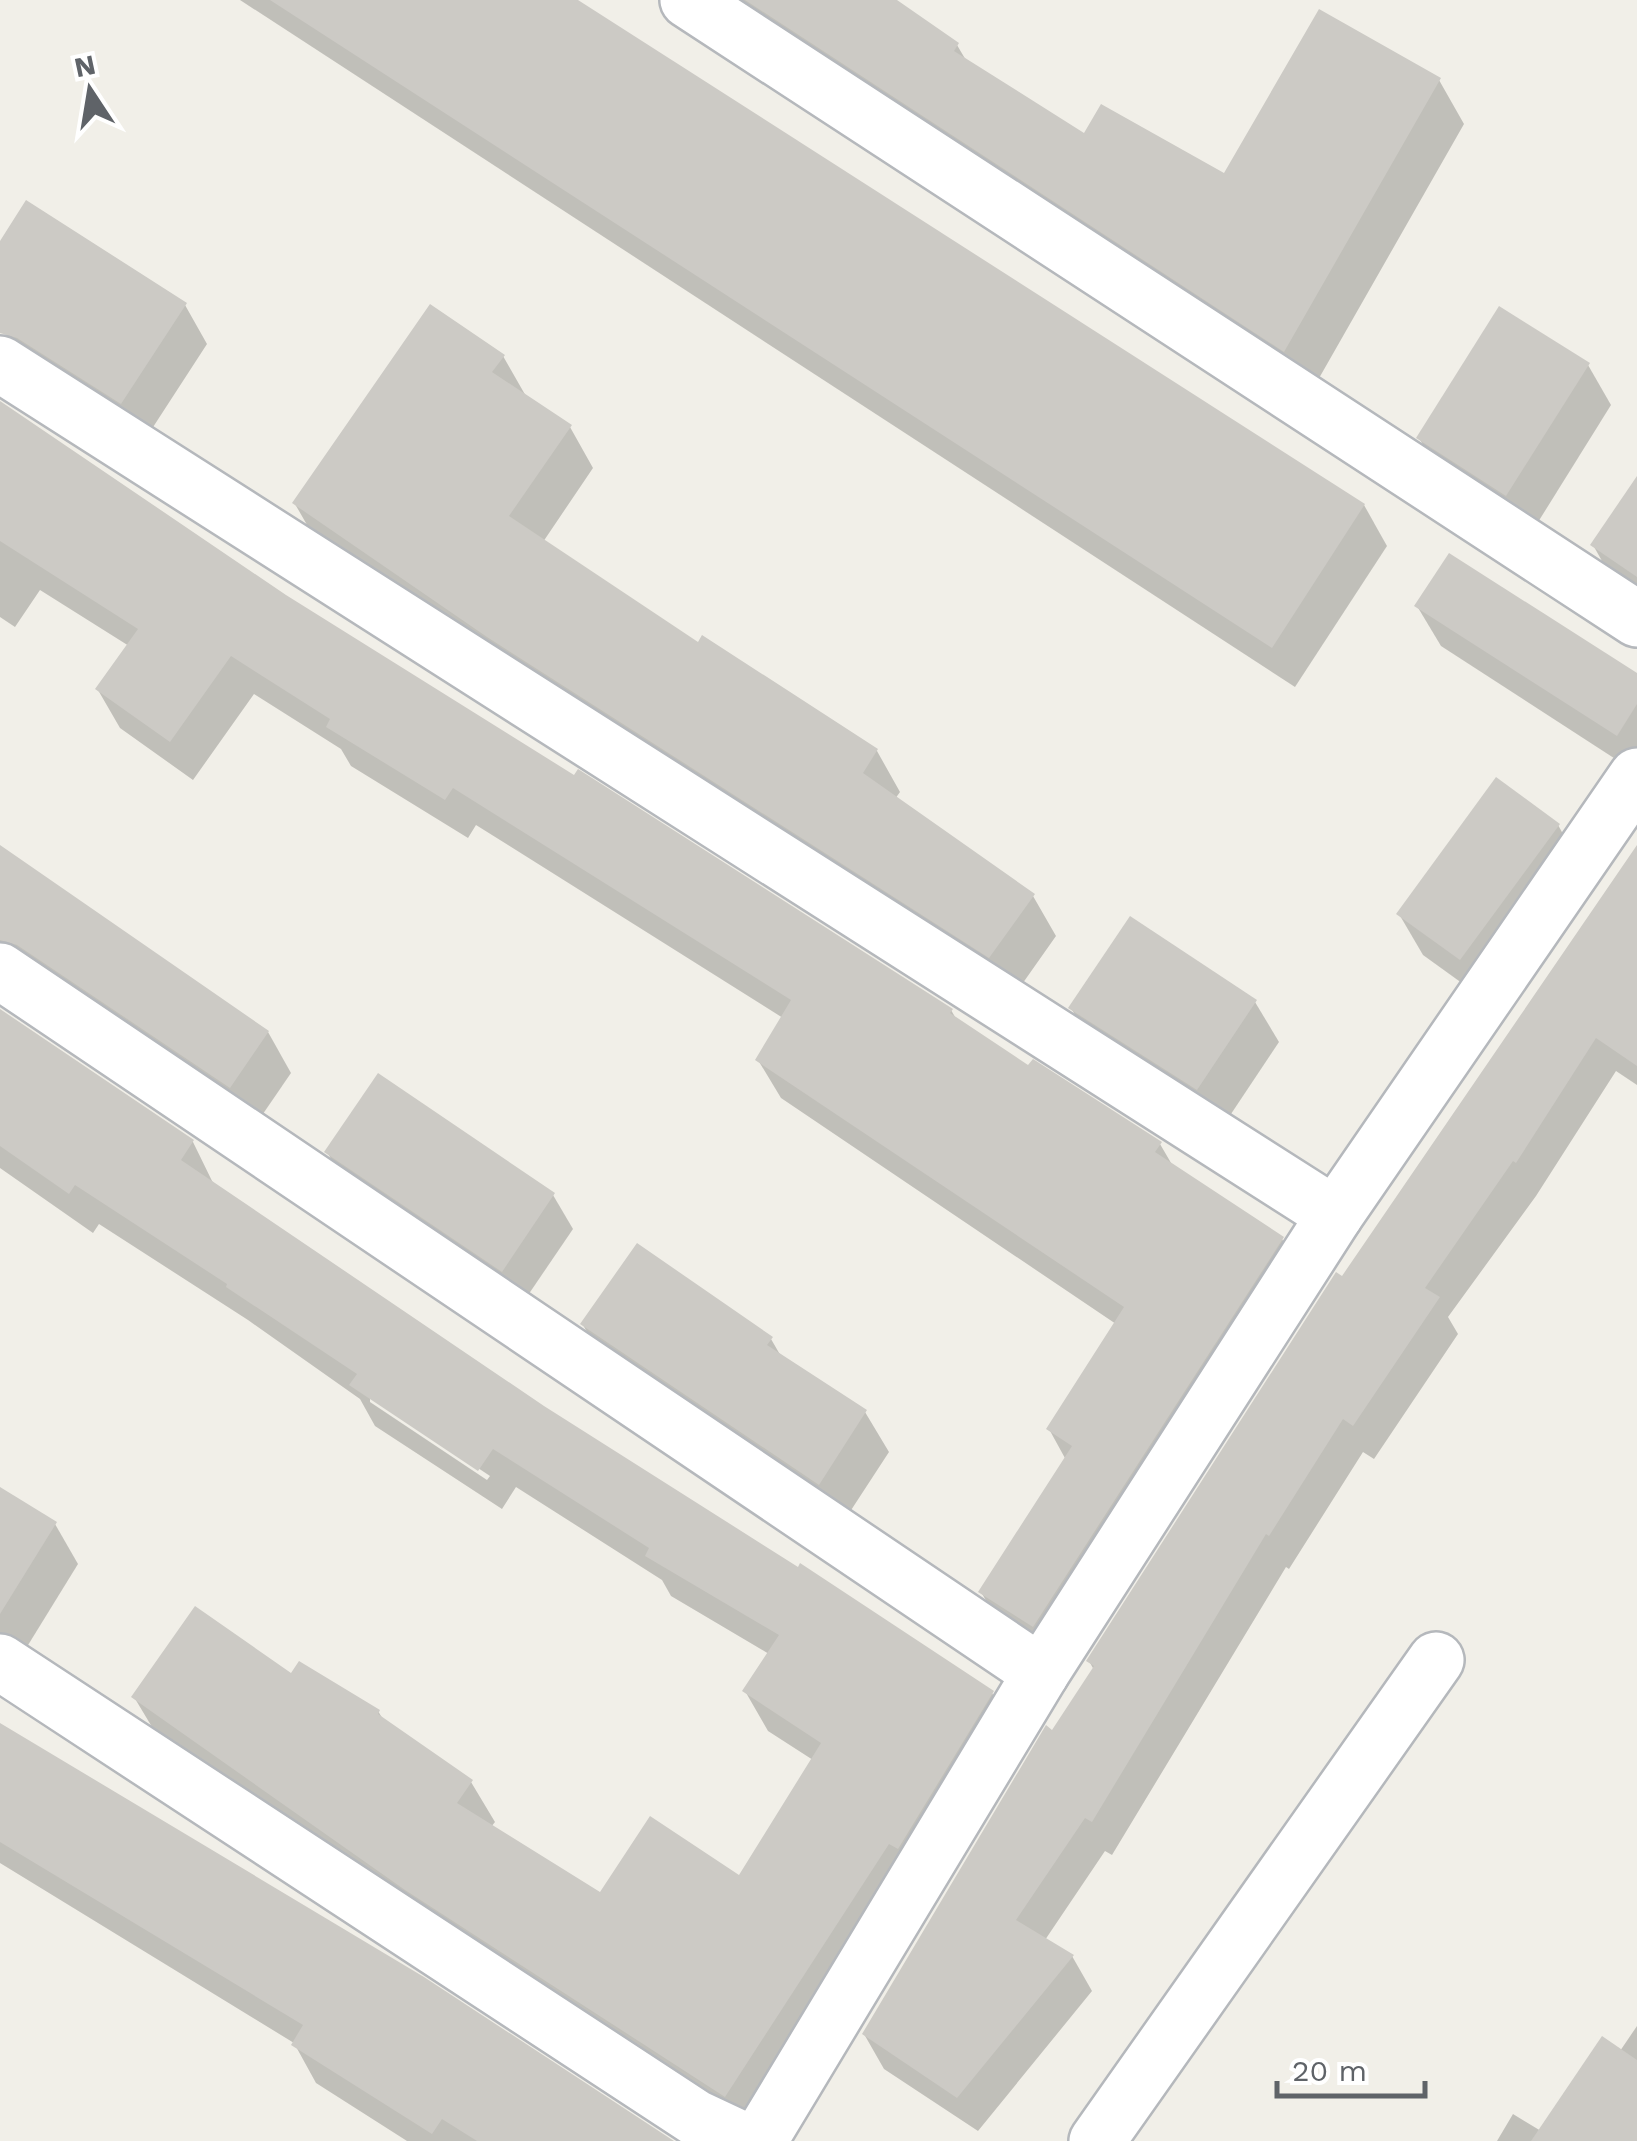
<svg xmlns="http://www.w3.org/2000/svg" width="1637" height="2141" font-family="'Work Sans',sans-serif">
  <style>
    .shadow { fill: #0003; fill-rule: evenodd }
    .building { fill: #cccac5 }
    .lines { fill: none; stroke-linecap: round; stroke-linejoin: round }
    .minor-casing { stroke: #b5b8bc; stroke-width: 60 }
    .minor { stroke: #fff; stroke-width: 55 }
  </style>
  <rect width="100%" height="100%" fill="#f1efe8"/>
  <g class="shadow">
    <path d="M 240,0 L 574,0 L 1364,505 L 1387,546 L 1295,687 Z"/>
    <path d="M 687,0 L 893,0 L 957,45 L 967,62 L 1085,136 L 1224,177 L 1439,80 L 1464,124 L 1310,394 Z"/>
    <path d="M 0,245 L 185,305 L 207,344 L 144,441 L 0,382 L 0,336 L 15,333 L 0,331 Z"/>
    <path d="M 503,356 L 527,398 L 570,427 L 593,468 L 543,542 L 699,645 L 877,751 L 900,792 L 895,799 L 1033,896 L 1056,936 L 1013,997 L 318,544 L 295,504 Z"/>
    <path d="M 1588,365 L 1611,405 L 1530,535 L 1443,478 L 1419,438 Z"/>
    <path d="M 0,405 L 285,597 L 951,1010 L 958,1022 L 1029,1069 L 1160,1144 L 1174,1168 L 1282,1239 L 1304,1278 L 1056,1664 L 1004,1631 L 981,1592 L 1066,1460 L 1049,1429 L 1116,1324 L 781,1098 L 758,1060 L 783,1018 L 476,825 L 468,838 L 351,766 L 341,749 L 254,694 L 193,780 L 120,728 L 98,690 L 129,646 L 40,590 L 15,627 L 0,617 Z"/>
    <path d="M 1637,480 L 1637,600 L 1616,586 L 1593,545 Z"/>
    <path d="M 1417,606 L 1637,676 L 1637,773 L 1441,646 Z"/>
    <path d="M 1558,825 L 1581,866 L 1484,999 L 1423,955 L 1399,914 Z"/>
    <path d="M 1637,847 L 1637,1085 L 1616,1071 L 1536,1196 L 1448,1317 L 1458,1334 L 1374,1459 L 1363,1452 L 1289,1569 L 1286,1567 L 1112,1855 L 1105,1851 L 1045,1940 L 1072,1956 L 1092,1991 L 978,2131 L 884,2069 L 864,2034 L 1094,1670 L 1089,1661 Z"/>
    <path d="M 0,860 L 268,1032 L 291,1073 L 254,1127 L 0,992 Z"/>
    <path d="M 1255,1002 L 1279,1042 L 1221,1129 L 1094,1048 L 1071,1008 Z"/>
    <path d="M 0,1012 L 193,1142 L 214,1185 L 543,1408 L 992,1693 L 1015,1733 L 749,2136 L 158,1737 L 134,1697 L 292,1676 L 378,1711 L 384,1721 L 471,1782 L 495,1822 L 491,1827 L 601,1895 L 740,1878 L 813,1760 L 768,1731 L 745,1691 L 769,1654 L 671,1596 L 662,1580 L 516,1487 L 502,1509 L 375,1426 L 360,1399 L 248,1320 L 99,1224 L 93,1233 L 0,1168 ZM 370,1396 L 490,1476 L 487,1480 L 370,1402 Z"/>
    <path d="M 327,1152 L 553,1195 L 573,1229 L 522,1304 L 347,1186 Z"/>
    <path d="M 583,1325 L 771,1339 L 782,1358 L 865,1412 L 889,1452 L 842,1524 L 606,1365 Z"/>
    <path d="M 0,1490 L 55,1524 L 78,1564 L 25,1650 L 0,1634 Z"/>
    <path d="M 0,1725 L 669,2141 L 407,2141 L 316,2083 L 294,2043 L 0,1863 Z"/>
    <path d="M 1637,2026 L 1637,2141 L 1497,2141 L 1513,2114 L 1541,2131 L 1620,2051 Z"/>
  </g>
  <g class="building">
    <path d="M 270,0 L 578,0 L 1365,504 L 1272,648 Z"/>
    <path d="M 745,0 L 897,0 L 959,43 L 954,51 L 1084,133 L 1101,104 L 1224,173 L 1319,9 L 1441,78 L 1284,352 Z"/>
    <path d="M 26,200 L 187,303 L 121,404 L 17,338 L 0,333 L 0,241 Z"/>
    <path d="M 430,304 L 505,355 L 492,372 L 572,425 L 509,516 L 698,642 L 702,635 L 878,749 L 863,773 L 1035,894 L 989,958 L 487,637 L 292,503 Z"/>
    <path d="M 1499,306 L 1590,363 L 1506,496 L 1416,438 Z"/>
    <path d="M 0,401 L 286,595 L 574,775 L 578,769 L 953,1009 L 950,1013 L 1028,1065 L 1033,1059 L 1162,1142 L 1155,1152 L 1284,1237 L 1033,1627 L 978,1592 L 1072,1446 L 1046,1429 L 1124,1307 L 755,1060 L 791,1000 L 453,788 L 445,800 L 326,727 L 330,719 L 231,656 L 170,742 L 95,689 L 138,629 L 0,541 Z"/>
    <path d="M 1637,476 L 1637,577 L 1590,545 Z"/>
    <path d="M 1449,553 L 1637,673 L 1637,704 L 1617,736 L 1414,606 Z"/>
    <path d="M 1496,777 L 1560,824 L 1460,960 L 1396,914 Z"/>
    <path d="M 0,845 L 269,1031 L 230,1088 L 17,945 L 0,940 Z"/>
    <path d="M 1637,845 L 1637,1066 L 1596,1038 L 1516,1163 L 1513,1161 L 1425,1288 L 1440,1297 L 1353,1426 L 1343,1419 L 1269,1536 L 1266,1534 L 1092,1822 L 1085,1818 L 1016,1920 L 1074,1955 L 957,2098 L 862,2034 L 1046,1725 L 1052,1730 L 1094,1666 L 1086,1661 L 1336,1272 L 1342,1276 Z"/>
    <path d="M 1130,916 L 1257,1000 L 1197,1090 L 1068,1008 Z"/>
    <path d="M 0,1009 L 194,1140 L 181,1160 L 544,1406 L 798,1567 L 800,1563 L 994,1691 L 898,1849 L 889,1844 L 725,2097 L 405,1890 L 131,1697 L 195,1606 L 291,1673 L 299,1661 L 380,1710 L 378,1714 L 473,1780 L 457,1803 L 600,1892 L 650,1816 L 739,1875 L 821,1743 L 742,1691 L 779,1635 L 645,1556 L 649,1548 L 493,1449 L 478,1471 L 349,1385 L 357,1374 L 226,1287 L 227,1284 L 75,1185 L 69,1194 L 0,1146 Z"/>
    <path d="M 378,1073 L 555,1193 L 502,1272 L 324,1152 Z"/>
    <path d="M 637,1243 L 773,1337 L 767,1345 L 867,1410 L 819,1485 L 580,1324 Z"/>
    <path d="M 0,1487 L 57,1522 L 0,1614 Z"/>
    <path d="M 0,1723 L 424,1977 L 674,2141 L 477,2141 L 442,2119 L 432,2134 L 291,2045 L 303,2025 L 0,1842 Z"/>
    <path d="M 1602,2036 L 1637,2060 L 1637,2141 L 1531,2141 Z"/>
  </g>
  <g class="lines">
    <g class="minor-casing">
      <g id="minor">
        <path d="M 688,0 L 1637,619"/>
        <path d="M 0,364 L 1335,1215"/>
        <path d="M 0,971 L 1041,1673"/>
        <path d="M 0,1662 L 696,2118 L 745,2141"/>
        <path d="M 759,2141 L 1041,1673 L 1335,1215 L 1637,776"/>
        <path d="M 1097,2141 L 1436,1660"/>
      </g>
    </g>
    <use href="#minor" class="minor"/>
  </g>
  <g transform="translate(90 90) rotate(348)" stroke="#ffffff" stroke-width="8" paint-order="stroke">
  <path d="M0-8L18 38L0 25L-18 38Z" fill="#5f6368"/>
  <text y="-15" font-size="28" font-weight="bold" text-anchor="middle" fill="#5f6368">N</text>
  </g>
  <path d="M1277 2081v15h148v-15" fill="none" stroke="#5f6368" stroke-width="5"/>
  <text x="1292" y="2081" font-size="30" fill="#5f6368" stroke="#ffffff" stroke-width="8" paint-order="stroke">20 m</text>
</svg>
